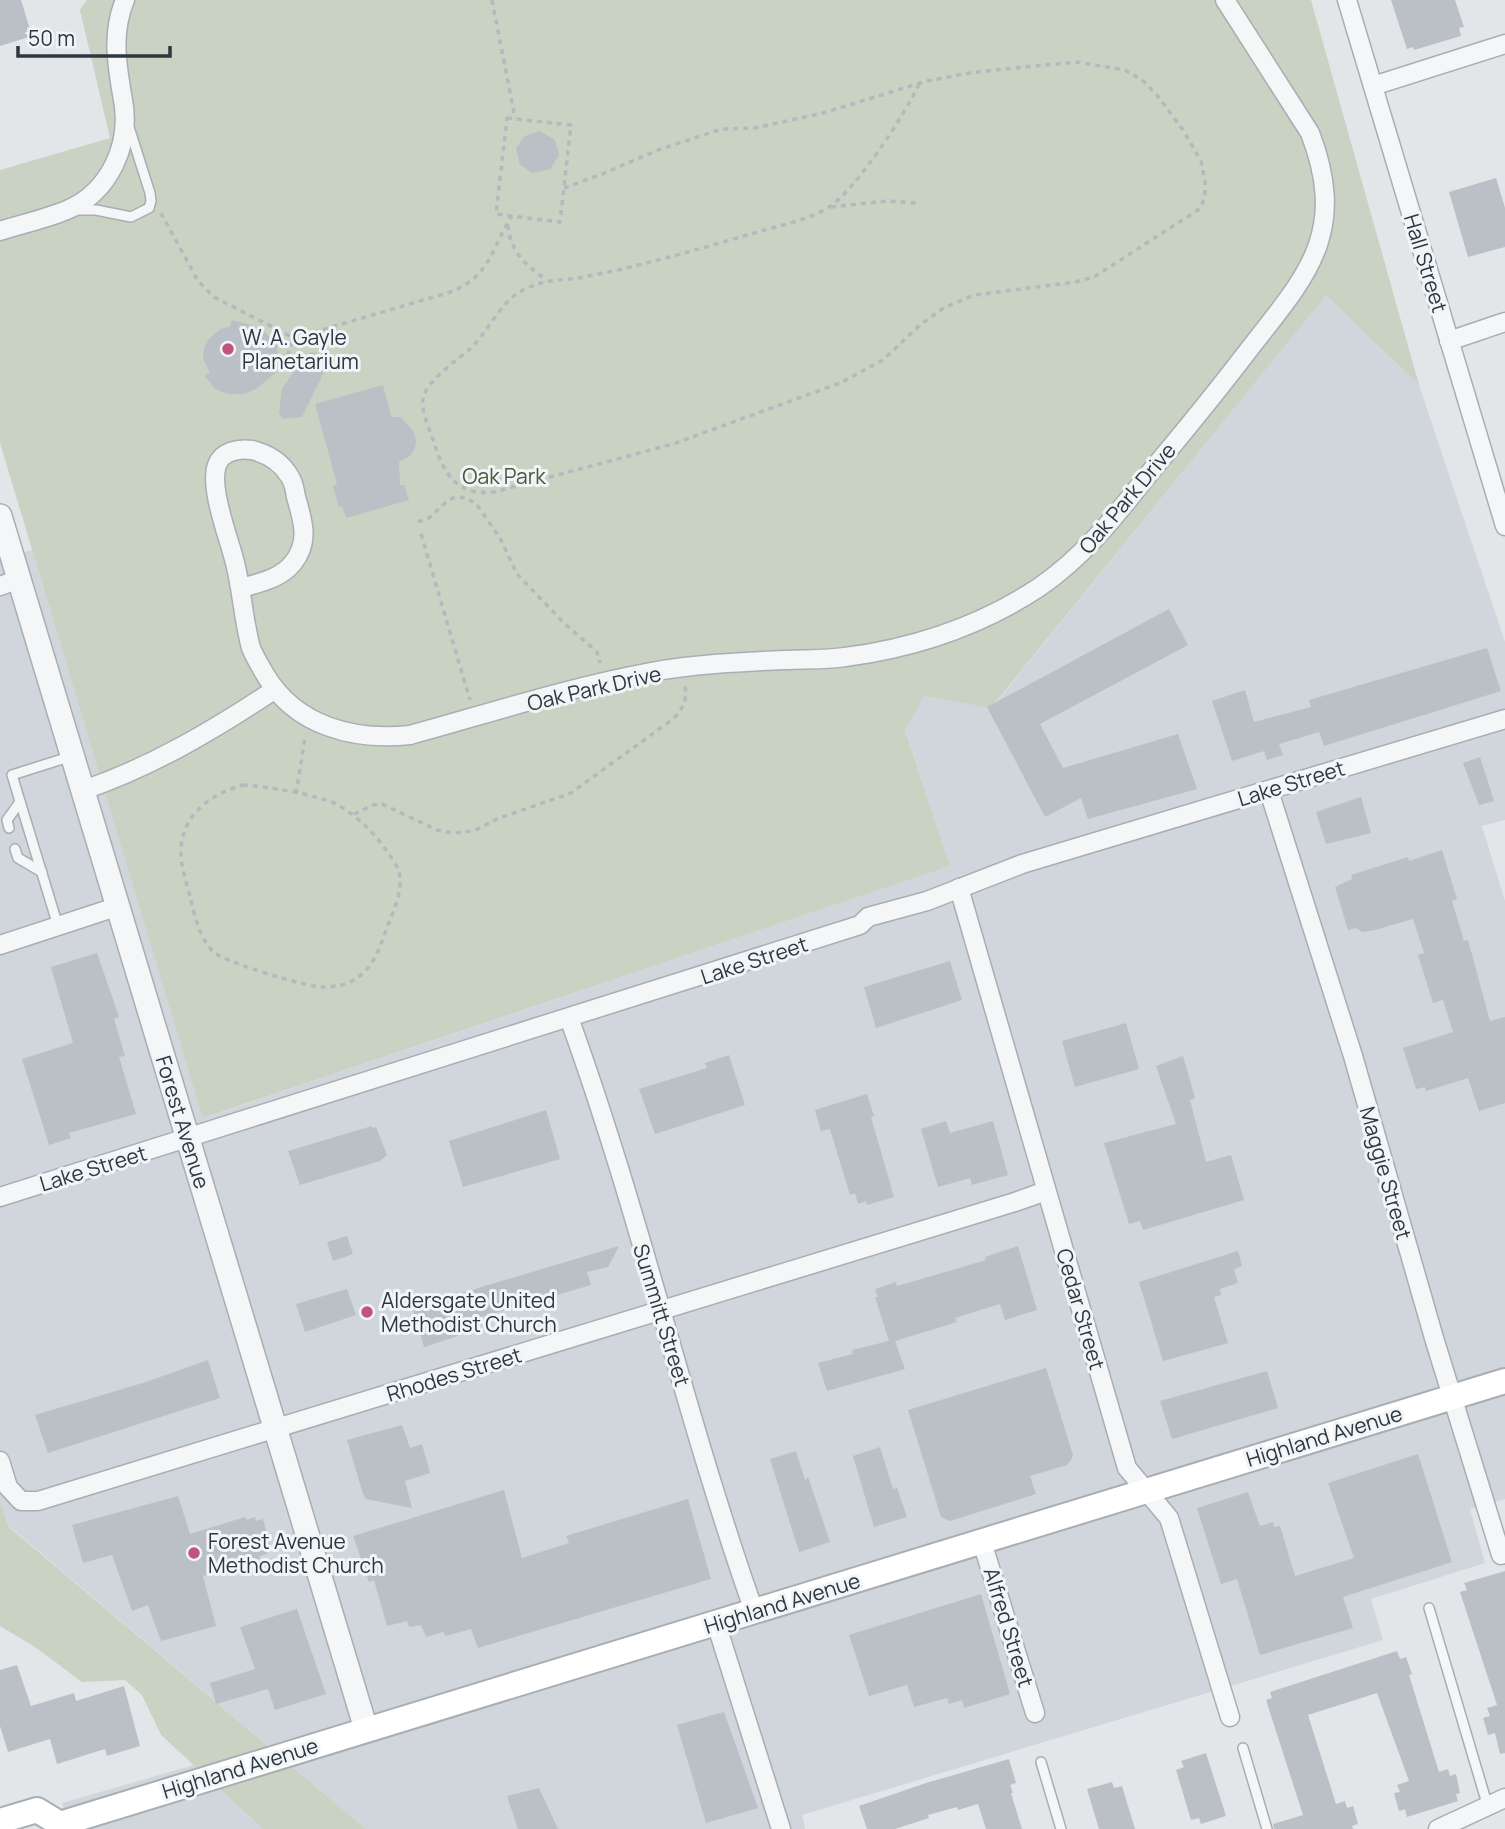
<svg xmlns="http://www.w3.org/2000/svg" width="1505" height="1829" font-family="Manrope,sans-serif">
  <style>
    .built { fill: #d0d6db }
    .green { fill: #cad2c4 }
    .building { fill: #bac0c5 }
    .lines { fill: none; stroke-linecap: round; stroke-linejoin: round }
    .service-casing { stroke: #a8aeb3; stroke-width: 12 }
    .minor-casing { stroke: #a8aeb3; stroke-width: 21 }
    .tertiary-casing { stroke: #a8aeb3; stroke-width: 26 }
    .secondary-casing { stroke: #a8aeb3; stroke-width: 28 }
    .path { stroke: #b4b9bd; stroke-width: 3.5; stroke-dasharray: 5 5; stroke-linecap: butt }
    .service { stroke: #f4f6f8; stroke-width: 9 }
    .minor { stroke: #f4f6f8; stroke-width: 18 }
    .tertiary { stroke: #f4f6f8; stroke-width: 23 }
    .secondary { stroke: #fff; stroke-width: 24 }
    .poi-dot { fill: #c1547b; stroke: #f1f5f7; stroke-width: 2.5 }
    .labels { text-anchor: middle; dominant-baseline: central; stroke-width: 6; stroke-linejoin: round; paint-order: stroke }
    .street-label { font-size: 21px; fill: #2c373f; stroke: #f1f5f7 }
    .poi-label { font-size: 21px; fill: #2c373f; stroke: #f1f5f7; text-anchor: start }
    .park-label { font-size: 21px; fill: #47593a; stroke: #f1f5f7 }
  </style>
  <rect width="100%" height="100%" fill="#e2e6e9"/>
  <g class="built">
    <path d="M 1326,294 L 1419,385 L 1505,642 L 1505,820 L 1482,826 L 1505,901 L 1505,1499 L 1470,1509 L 1485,1563 L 1371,1599 L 1383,1640 L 802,1815 L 805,1829 L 366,1829 L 9,1526 L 0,1501 L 0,559 L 32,550 L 204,1118 L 950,866 L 905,729 L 924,695 L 992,708 Z"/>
    <path d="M 194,1765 L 263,1829 L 70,1829 L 62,1803 Z"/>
  </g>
  <g class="green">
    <path d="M 87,0 L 1311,0 L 1419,385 L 1326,295 L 991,708 L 924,696 L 905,730 L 950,866 L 203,1118 L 0,443 L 0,170 L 110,138 L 80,10 Z"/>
    <path d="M 0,1501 L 9,1527 L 366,1829 L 263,1829 L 161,1735 L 142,1695 L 125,1680 L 82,1682 L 35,1647 L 0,1626 Z"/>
  </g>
  <g class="building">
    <path d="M 0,0 L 21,0 L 32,36 L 0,46 Z"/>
    <path d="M 1391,0 L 1455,0 L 1464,27 L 1459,28 L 1461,36 L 1414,50 L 1413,47 L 1407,49 Z"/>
    <path d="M 540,131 L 555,140 L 559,155 L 550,169 L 533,173 L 520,165 L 516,148 L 525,136 Z"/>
    <path d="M 1496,178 L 1505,208 L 1505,247 L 1468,257 L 1449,192 Z"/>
    <path d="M 232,320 L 255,326 L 265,332 L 277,346 L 279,370 L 256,389 L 244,394 L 227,394 L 214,388 L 205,376 L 210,372 L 203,359 L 204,349 L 208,340 L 220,329 L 230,327 Z"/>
    <path d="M 311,352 L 317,353 L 326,360 L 325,370 L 302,417 L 283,419 L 279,413 L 282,389 L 304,356 Z"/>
    <path d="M 383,385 L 391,415 L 392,417 L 401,417 L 413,431 L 416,440 L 415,448 L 410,456 L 399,462 L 400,485 L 404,485 L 409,500 L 346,518 L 342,506 L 339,507 L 333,486 L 337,484 L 315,404 Z"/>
    <path d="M 1169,609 L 1188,645 L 1040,724 L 1063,768 L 1178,734 L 1197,789 L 1088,819 L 1081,798 L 1045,817 L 987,707 Z"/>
    <path d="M 1487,648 L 1501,691 L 1324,746 L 1319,732 L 1279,744 L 1283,755 L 1267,760 L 1264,751 L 1232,761 L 1212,701 L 1245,690 L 1254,722 L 1311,707 L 1309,700 Z"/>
    <path d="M 1480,757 L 1494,801 L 1479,805 L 1463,763 Z"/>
    <path d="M 1361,797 L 1371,833 L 1326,844 L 1316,812 Z"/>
    <path d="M 1442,850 L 1457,899 L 1452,901 L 1464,941 L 1468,940 L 1490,1021 L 1505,1017 L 1505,1103 L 1479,1111 L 1468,1078 L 1426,1091 L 1425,1087 L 1416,1089 L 1403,1048 L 1453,1032 L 1443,1000 L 1433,1003 L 1418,955 L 1424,953 L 1413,919 L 1375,930 L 1362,932 L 1356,928 L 1348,930 L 1335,887 L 1352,879 L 1351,875 L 1408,857 L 1409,861 Z"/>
    <path d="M 97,953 L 119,1017 L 114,1019 L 125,1056 L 119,1057 L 136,1114 L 69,1133 L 71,1138 L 49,1145 L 22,1059 L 73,1043 L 51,967 Z"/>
    <path d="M 950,961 L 962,1000 L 876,1028 L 864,987 Z"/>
    <path d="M 1126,1023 L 1139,1069 L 1075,1087 L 1062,1041 Z"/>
    <path d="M 729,1055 L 745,1105 L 655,1134 L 639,1089 L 707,1068 L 705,1063 Z"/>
    <path d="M 1183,1056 L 1195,1098 L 1190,1100 L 1206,1162 L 1231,1155 L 1244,1200 L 1143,1230 L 1140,1221 L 1129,1224 L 1104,1143 L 1176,1124 L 1156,1066 Z"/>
    <path d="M 867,1094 L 874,1116 L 871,1117 L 894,1197 L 867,1205 L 866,1201 L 858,1204 L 855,1193 L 850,1195 L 830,1129 L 821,1131 L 815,1110 Z"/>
    <path d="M 546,1110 L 560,1159 L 463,1187 L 449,1141 Z"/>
    <path d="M 946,1121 L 950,1133 L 993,1121 L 1008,1175 L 972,1185 L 970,1178 L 938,1187 L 921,1129 Z"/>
    <path d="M 372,1126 L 373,1128 L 376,1127 L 387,1155 L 380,1161 L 300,1185 L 288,1151 Z"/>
    <path d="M 347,1236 L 353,1254 L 333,1261 L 327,1242 Z"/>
    <path d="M 619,1246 L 608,1267 L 587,1272 L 591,1285 L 454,1325 L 458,1336 L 424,1347 L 413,1310 L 455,1295 Z"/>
    <path d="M 1018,1246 L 1037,1310 L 1005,1320 L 1000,1304 L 955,1318 L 957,1322 L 895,1341 L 905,1369 L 827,1391 L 818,1363 L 853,1354 L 852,1350 L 889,1341 L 875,1297 L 878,1297 L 875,1289 L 896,1282 L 897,1286 L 949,1271 L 986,1260 L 985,1257 Z"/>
    <path d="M 1238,1251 L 1242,1266 L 1234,1269 L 1238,1283 L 1220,1289 L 1221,1295 L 1214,1297 L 1228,1343 L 1163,1361 L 1139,1282 Z"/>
    <path d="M 347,1289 L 356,1315 L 305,1332 L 296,1304 Z"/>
    <path d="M 208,1360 L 220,1398 L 48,1453 L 35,1415 L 146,1382 Z"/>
    <path d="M 1046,1368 L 1073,1455 L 1071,1460 L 1067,1465 L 1030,1476 L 1036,1494 L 950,1521 L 941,1517 L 908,1410 Z"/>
    <path d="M 1267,1371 L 1278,1408 L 1172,1439 L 1160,1401 Z"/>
    <path d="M 402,1425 L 410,1448 L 422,1444 L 430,1473 L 405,1481 L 412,1508 L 366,1499 L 363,1494 L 347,1440 Z"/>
    <path d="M 880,1447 L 893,1489 L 897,1488 L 907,1517 L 874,1527 L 853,1456 Z"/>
    <path d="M 796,1451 L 805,1480 L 808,1477 L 830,1542 L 799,1552 L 770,1459 Z"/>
    <path d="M 1418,1454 L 1452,1562 L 1343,1597 L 1353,1628 L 1260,1655 L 1237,1579 L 1221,1584 L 1197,1508 L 1248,1492 L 1260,1526 L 1273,1522 L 1274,1527 L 1280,1526 L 1295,1576 L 1354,1558 L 1328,1483 Z"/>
    <path d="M 504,1490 L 522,1558 L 569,1543 L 566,1536 L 688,1499 L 711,1579 L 478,1648 L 471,1629 L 446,1636 L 443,1632 L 426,1637 L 421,1625 L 409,1627 L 407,1621 L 387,1626 L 374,1580 L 369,1582 L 353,1536 Z"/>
    <path d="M 178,1496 L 190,1534 L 245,1517 L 247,1520 L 255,1517 L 256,1521 L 263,1519 L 271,1549 L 266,1550 L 267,1554 L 259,1556 L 260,1559 L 203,1576 L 216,1626 L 161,1641 L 148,1605 L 132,1611 L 112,1555 L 83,1563 L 72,1525 Z"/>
    <path d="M 1505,1571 L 1505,1753 L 1500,1754 L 1495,1733 L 1488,1735 L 1483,1718 L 1490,1716 L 1487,1708 L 1497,1705 L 1460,1592 L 1467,1590 L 1464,1583 Z"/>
    <path d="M 981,1594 L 1010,1694 L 964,1708 L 962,1700 L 949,1704 L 947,1698 L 914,1707 L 907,1685 L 869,1696 L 849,1635 Z"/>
    <path d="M 297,1609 L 326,1694 L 275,1710 L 268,1689 L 216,1704 L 210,1683 L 255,1669 L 240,1627 Z"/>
    <path d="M 1397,1651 L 1400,1659 L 1406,1657 L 1412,1674 L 1409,1675 L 1439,1772 L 1448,1769 L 1450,1776 L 1456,1774 L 1460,1793 L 1456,1794 L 1458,1801 L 1407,1817 L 1405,1809 L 1399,1811 L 1394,1793 L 1400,1792 L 1397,1785 L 1409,1781 L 1377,1693 L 1308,1715 L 1336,1804 L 1345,1801 L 1347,1808 L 1353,1806 L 1358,1824 L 1352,1826 L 1353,1829 L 1274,1829 L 1273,1824 L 1303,1815 L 1266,1700 L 1272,1698 L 1270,1692 Z"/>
    <path d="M 17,1665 L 31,1706 L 74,1693 L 76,1701 L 124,1686 L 140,1746 L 107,1756 L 105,1749 L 57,1764 L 50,1739 L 8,1752 L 0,1726 L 0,1670 Z"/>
    <path d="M 724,1712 L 758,1808 L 706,1823 L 677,1725 Z"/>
    <path d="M 1206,1753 L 1226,1816 L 1201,1824 L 1199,1818 L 1191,1820 L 1176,1770 L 1184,1767 L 1181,1761 Z"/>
    <path d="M 1009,1759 L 1016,1783 L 1010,1785 L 1013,1793 L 1011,1793 L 1022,1829 L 986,1829 L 978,1804 L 958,1810 L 957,1807 L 928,1815 L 929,1818 L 895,1829 L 867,1829 L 859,1806 L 926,1783 Z"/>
    <path d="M 1112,1782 L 1114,1788 L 1122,1786 L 1135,1829 L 1099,1829 L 1087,1789 Z"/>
    <path d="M 539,1788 L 558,1829 L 518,1829 L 507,1796 Z"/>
  </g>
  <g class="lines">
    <g class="service-casing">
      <g id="service">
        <path d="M 76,210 L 96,210 L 131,217 L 149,208 L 151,201 L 150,193 L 129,127"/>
        <path d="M 9,828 L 7,820 L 20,802"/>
        <path d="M 15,849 L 18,858 L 42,872"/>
        <path d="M 58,926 L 12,775 L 72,756"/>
        <path d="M 1429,1608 L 1488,1807"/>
        <path d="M 1243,1748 L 1267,1829"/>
        <path d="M 1041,1762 L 1061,1829"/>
      </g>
    </g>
    <g class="minor-casing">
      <g id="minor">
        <path d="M 1347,0 L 1505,526"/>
        <path d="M 1373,86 L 1505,44"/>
        <path d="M 0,231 C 22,224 45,219 67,210 C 110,192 131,144 123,100 C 117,66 111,33 125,0"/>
        <path d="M 1449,341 L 1505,322"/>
        <path d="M 0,586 L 19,579"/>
        <path d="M 242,588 C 261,582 280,579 293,563 C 310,542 303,521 296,497 C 295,491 294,483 290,477 C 282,463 268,454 252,450 C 239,448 222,451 217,465 C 209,487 228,536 234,559 C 242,588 243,619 251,648 C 255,658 261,667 266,676 C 296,726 354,741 410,735 C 490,713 570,687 651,672 C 695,664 740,662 785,660 C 805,659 826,660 845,657 C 914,648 980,626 1038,588 C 1084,557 1118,513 1152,470 C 1183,433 1214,395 1244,356 C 1303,279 1350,237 1310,133 L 1225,0"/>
        <path d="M 84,790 C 153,766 214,730 274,690"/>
        <path d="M 1269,791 L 1353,1056 L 1434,1338 L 1501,1555"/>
        <path d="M 959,888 L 1127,1468 L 1169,1518 L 1230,1717"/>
        <path d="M 0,945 L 119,906"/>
        <path d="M 569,1018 C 640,1213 685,1416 754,1611"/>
        <path d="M 0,1197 L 860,925 L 868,917 L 927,901 L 1022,864 L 1505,719"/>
        <path d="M 0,1461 L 8,1487 L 21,1501 L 38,1501 L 1015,1202 L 1046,1191"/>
        <path d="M 982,1542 L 1035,1713"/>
        <path d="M 716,1623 L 781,1829"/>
        <path d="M 1438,1829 L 1505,1798"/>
      </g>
    </g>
    <g class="tertiary-casing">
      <path id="tertiary" d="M 0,516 L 366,1729"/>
    </g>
    <g class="secondary-casing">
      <g id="secondary">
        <path d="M 0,1821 L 37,1810 L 60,1824"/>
        <path d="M 57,1829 L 60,1824 L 1505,1381"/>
      </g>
    </g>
    <g class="path">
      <path d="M 492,0 L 515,118"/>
      <path d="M 507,118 L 571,125 L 560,222 L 496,214 Z"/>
      <path d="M 564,188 L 602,174 L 658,150 L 722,129 L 754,128 L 769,125 L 823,113 L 927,81 L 975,72 L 1077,62 L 1125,70 L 1142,80 L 1157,95 L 1183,130 L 1201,161 L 1205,181 L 1205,194 L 1202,205 L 1198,210 L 1094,277 L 1075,282 L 975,295 L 945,307 L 920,325 L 883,360 L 840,383 L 673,444 L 494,492 C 455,496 444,473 433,440 C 429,428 421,411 423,399 C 425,382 457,360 470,349 C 486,334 501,303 518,293 C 544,277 561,282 589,276 C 646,265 702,248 758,232 C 781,225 809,220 829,207 C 855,191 906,113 919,84"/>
      <path d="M 831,207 L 887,201 L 916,203"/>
      <path d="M 161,213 L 198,281 L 214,297 L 294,338 L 454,291 C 493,272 491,248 512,216"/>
      <path d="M 508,225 C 510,252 526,266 547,280"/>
      <path d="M 284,365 L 294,338"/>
      <path d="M 418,522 L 429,518 L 448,500 L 456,497 L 467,498 L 477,505 L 500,538 L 517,574 L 564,623 L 597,652 L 600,663"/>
      <path d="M 421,534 L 470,700"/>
      <path d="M 243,785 C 265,786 318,795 336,804 C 355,814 371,830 384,847 C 390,856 400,867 400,879 C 401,897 392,914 386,930 C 379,951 372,970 352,981 C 343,986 331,987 321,987 C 304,986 228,963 215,953 C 201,942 195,917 191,900 C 187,884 180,865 181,848 C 184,812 212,794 243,785 Z"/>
      <path d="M 296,794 L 305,737"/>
      <path d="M 354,814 L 373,805 L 382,804 L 437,830 L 453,833 L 474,831 L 497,819 L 571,793 L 673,719 C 684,708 687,699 685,684"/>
    </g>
    <use href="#service" class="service"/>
    <use href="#minor" class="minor"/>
    <use href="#tertiary" class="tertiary"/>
    <use href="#secondary" class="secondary"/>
  </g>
  <g class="poi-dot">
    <circle cx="228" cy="349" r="7"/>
    <circle cx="367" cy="1312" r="7"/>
    <circle cx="194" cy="1553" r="7"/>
  </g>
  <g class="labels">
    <g class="street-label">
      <text transform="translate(1426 263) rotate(73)">Hall Street</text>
      <text transform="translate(1127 498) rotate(-50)">Oak Park Drive</text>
      <text transform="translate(594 688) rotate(-13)">Oak Park Drive</text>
      <text transform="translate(1291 783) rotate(-17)">Lake Street</text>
      <text transform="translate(754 960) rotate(-18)">Lake Street</text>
      <text transform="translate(183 1122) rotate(73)">Forest Avenue</text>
      <text transform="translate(93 1168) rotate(-17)">Lake Street</text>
      <text transform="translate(1386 1173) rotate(74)">Maggie Street</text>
      <text transform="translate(1081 1309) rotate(74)">Cedar Street</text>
      <text transform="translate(662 1315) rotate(73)">Summitt Street</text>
      <text transform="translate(454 1374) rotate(-17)">Rhodes Street</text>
      <text transform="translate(1324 1436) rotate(-17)">Highland Avenue</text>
      <text transform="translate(782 1603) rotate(-17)">Highland Avenue</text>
      <text transform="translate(1009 1627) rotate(73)">Alfred Street</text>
      <text transform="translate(240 1768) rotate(-17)">Highland Avenue</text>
    </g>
    <g class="poi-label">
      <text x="242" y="337">W. A. Gayle<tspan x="242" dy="24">Planetarium</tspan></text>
      <text x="381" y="1300">Aldersgate United<tspan x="381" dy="24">Methodist Church</tspan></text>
      <text x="208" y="1541">Forest Avenue<tspan x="208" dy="24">Methodist Church</tspan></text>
    </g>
    <g class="park-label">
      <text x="504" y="476">Oak Park</text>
    </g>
  </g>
  <path d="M18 46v10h152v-10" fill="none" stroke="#2c373f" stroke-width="3.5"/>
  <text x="28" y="46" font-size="21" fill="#2c373f" stroke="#f1f5f7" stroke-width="5" paint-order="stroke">50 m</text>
</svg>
